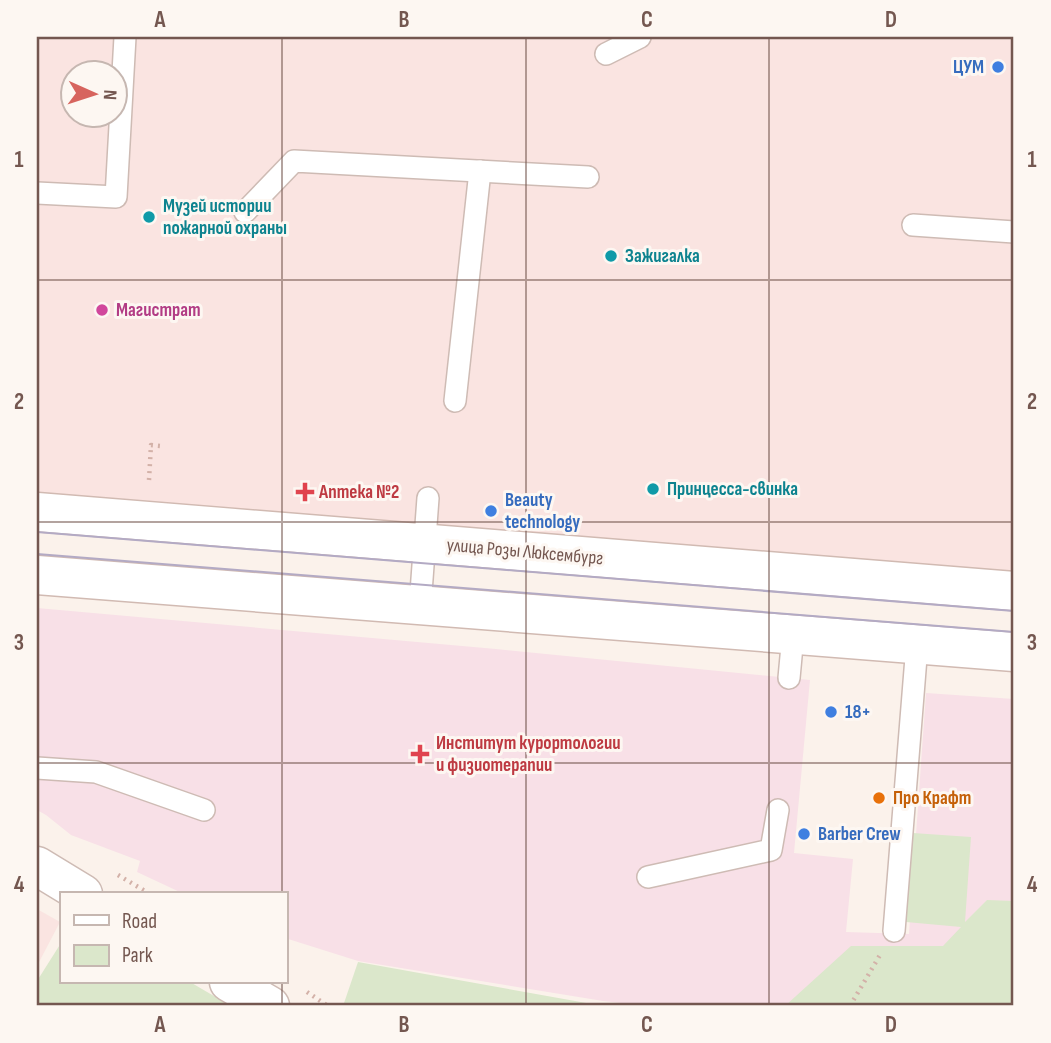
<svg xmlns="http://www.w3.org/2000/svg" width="1051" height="1043" font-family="'Sofia Sans Condensed',sans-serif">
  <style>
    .commercial { fill: #fae4e1; fill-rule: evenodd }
    .medical { fill: #f8e0e7 }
    .green { fill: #dbe7cb }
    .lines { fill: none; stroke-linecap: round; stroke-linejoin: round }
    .service-casing { stroke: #cebbb4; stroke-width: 24 }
    .minor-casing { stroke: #cebbb4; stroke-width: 41 }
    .secondary-casing { stroke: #d1bab2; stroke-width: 41 }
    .path { stroke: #d3b1a8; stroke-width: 4.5; stroke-dasharray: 2 5; stroke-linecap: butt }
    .service { stroke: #fff; stroke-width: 21 }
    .minor { stroke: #fff; stroke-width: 38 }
    .secondary { stroke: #fff; stroke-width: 38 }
    .tram { stroke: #b3aac4; stroke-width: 2 }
    .grid { fill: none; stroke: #745750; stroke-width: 2; stroke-opacity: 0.55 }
    .shop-dot { fill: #3f7fe0; stroke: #fdf7f2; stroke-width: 2.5 }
    .culture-dot { fill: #0f9aa8; stroke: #fdf7f2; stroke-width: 2.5 }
    .hotel-dot { fill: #d1479c; stroke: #fdf7f2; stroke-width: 2.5 }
    .health-dot { fill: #e0444e; stroke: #fdf7f2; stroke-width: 2.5 }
    .food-dot { fill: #e8710a; stroke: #fdf7f2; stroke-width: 2.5 }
    .labels { text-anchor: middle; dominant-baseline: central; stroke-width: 6; stroke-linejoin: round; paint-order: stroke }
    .shop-label { font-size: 19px; font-weight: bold; fill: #366cbe; stroke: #fdf7f2; text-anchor: start }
    .culture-label { font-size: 19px; font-weight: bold; fill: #0d838f; stroke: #fdf7f2; text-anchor: start }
    .hotel-label { font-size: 19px; font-weight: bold; fill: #b23c85; stroke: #fdf7f2; text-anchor: start }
    .health-label { font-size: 19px; font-weight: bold; fill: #be3a42; stroke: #fdf7f2; text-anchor: start }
    .street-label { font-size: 19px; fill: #745750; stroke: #fdf7f2 }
    .food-label { font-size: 19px; font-weight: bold; fill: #c56008; stroke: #fdf7f2; text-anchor: start }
    .neatline { fill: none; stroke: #745750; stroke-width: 2.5 }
    .grid-label { font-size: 23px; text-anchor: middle; font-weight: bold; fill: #745750 }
  </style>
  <rect width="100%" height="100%" fill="#fbf2eb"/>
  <g class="commercial">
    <path d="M 37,37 L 1014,37 L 1014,574 L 37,501 ZM 74,74 L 116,74 L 116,116 L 74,116 Z"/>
    <path d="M 37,909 L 60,922 L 37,966 Z"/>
  </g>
  <path class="medical" d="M 37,608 L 496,649 L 810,680 L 794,853 L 853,859 L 846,932 L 909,934 L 926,693 L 1014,699 L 1014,1006 L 648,1006 L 603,1001 L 358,961 L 285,938 L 285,894 L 184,894 L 137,872 L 140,861 L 71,835 L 46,815 L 37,810 Z"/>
  <g class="green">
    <path d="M 913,833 L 971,837 L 965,922 L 987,900 L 1014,901 L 1014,1006 L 785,1006 L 851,946 L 943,946 L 961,927 L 906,922 Z"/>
    <path d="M 61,943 L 61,982 L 190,982 L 231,1006 L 37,1006 L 37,981 Z"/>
    <path d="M 358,962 L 603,1006 L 343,1006 Z"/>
  </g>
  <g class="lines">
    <g class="service-casing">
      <g id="service">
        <path d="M 606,54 L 640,37"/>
        <path d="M 37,193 L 116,197 L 125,37"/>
        <path d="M 245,212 L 294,161 L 588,177"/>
        <path d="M 913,225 L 1014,232"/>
        <path d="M 455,401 L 480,171"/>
        <path d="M 420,606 L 428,498"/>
        <path d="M 789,678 L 793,635"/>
        <path d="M 37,768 L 96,772 L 204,810"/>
        <path d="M 648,877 L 771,850 L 778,810"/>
        <path d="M 894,931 L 917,645"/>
      </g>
    </g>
    <g class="minor-casing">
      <g id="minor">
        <path d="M 37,866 L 83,894"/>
        <path d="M 229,982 L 270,1006"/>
      </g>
    </g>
    <g class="secondary-casing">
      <g id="secondary">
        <path d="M 37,512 L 1014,591"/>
        <path d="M 37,575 L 1014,652"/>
      </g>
    </g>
    <g class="path">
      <path d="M 149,480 L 151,445 L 161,446"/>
      <path d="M 118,875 L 150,894"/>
      <path d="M 307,992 L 328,1006"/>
      <path d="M 850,1006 L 880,955"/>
    </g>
    <use href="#service" class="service"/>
    <use href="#minor" class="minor"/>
    <use href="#secondary" class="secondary"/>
    <g class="tram">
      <path d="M 37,532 L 1014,611"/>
      <path d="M 37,554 L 1014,632"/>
    </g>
  </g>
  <path class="grid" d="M 282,37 L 282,894M 526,37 L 526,1006M 769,37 L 769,1006M 37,280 L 1014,280M 37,522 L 1014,522M 37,763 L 1014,763M 282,982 L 282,1006"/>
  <g class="shop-dot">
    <circle cx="998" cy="67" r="7"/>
    <circle cx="491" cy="511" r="7"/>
    <circle cx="831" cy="712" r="7"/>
    <circle cx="804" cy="834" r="7"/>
  </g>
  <g class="culture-dot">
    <circle cx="149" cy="217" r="7"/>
    <circle cx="611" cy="256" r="7"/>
    <circle cx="653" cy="489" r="7"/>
  </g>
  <circle class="hotel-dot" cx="102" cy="310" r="7"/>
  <g class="health-dot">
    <path d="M301.5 481.5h7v7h7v7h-7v7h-7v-7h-7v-7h7z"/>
    <path d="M416.5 743.5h7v7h7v7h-7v7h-7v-7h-7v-7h7z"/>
  </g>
  <circle class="food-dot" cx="879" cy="798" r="7"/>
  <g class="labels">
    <g class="shop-label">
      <text x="984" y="67" text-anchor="end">ЦУМ</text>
      <text x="505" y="500">Beauty<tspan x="505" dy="22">technology</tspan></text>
      <text x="845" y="712">18+</text>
      <text x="818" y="834">Barber Crew</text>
    </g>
    <g class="culture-label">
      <text x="163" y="206">Музей истории<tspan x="163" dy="22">пожарной охраны</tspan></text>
      <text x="625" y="256">Зажигалка</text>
      <text x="667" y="489">Принцесса-свинка</text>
    </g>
    <g class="hotel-label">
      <text x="116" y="310">Магистрат</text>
    </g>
    <g class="health-label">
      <text x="319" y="492">Аптека №2</text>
      <text x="436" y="743">Институт курортологии<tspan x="436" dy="22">и физиотерапии</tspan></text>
    </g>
    <g class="street-label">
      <text transform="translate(525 552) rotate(5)">улица Розы Люксембург</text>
    </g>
    <g class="food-label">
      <text x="893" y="798">Про Крафт</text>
    </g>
  </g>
  <rect width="1051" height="1043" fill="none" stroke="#fdf7f2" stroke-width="77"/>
  <rect x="60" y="892" width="228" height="91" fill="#fdf7f2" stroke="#c6b7b1" stroke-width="2"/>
  <rect x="74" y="915" width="35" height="10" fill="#ffffff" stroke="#c6b7b1" stroke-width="2"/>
  <text x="122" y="928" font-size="21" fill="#745750">Road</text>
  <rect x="74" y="945" width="35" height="21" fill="#dbe7cb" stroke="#c6b7b1" stroke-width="2"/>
  <text x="122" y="962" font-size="21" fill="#745750">Park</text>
  <g transform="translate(94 94) rotate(93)"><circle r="33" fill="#fdf7f2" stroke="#c6b7b1" stroke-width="2"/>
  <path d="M0-5L12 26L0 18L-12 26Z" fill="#d7645e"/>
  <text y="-10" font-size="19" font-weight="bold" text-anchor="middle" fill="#745750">N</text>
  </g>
  <rect x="38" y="38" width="974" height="966" class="neatline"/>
  <g class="grid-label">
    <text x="160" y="27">A</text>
    <text x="404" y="27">B</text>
    <text x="647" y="27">C</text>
    <text x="891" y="27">D</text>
    <text x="19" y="167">1</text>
    <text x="1032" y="167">1</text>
    <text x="19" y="409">2</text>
    <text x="1032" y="409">2</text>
    <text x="19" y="650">3</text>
    <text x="1032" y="650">3</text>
    <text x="19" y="892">4</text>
    <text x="1032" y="892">4</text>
    <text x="160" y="1032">A</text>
    <text x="404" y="1032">B</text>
    <text x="647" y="1032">C</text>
    <text x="891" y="1032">D</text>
  </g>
</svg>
